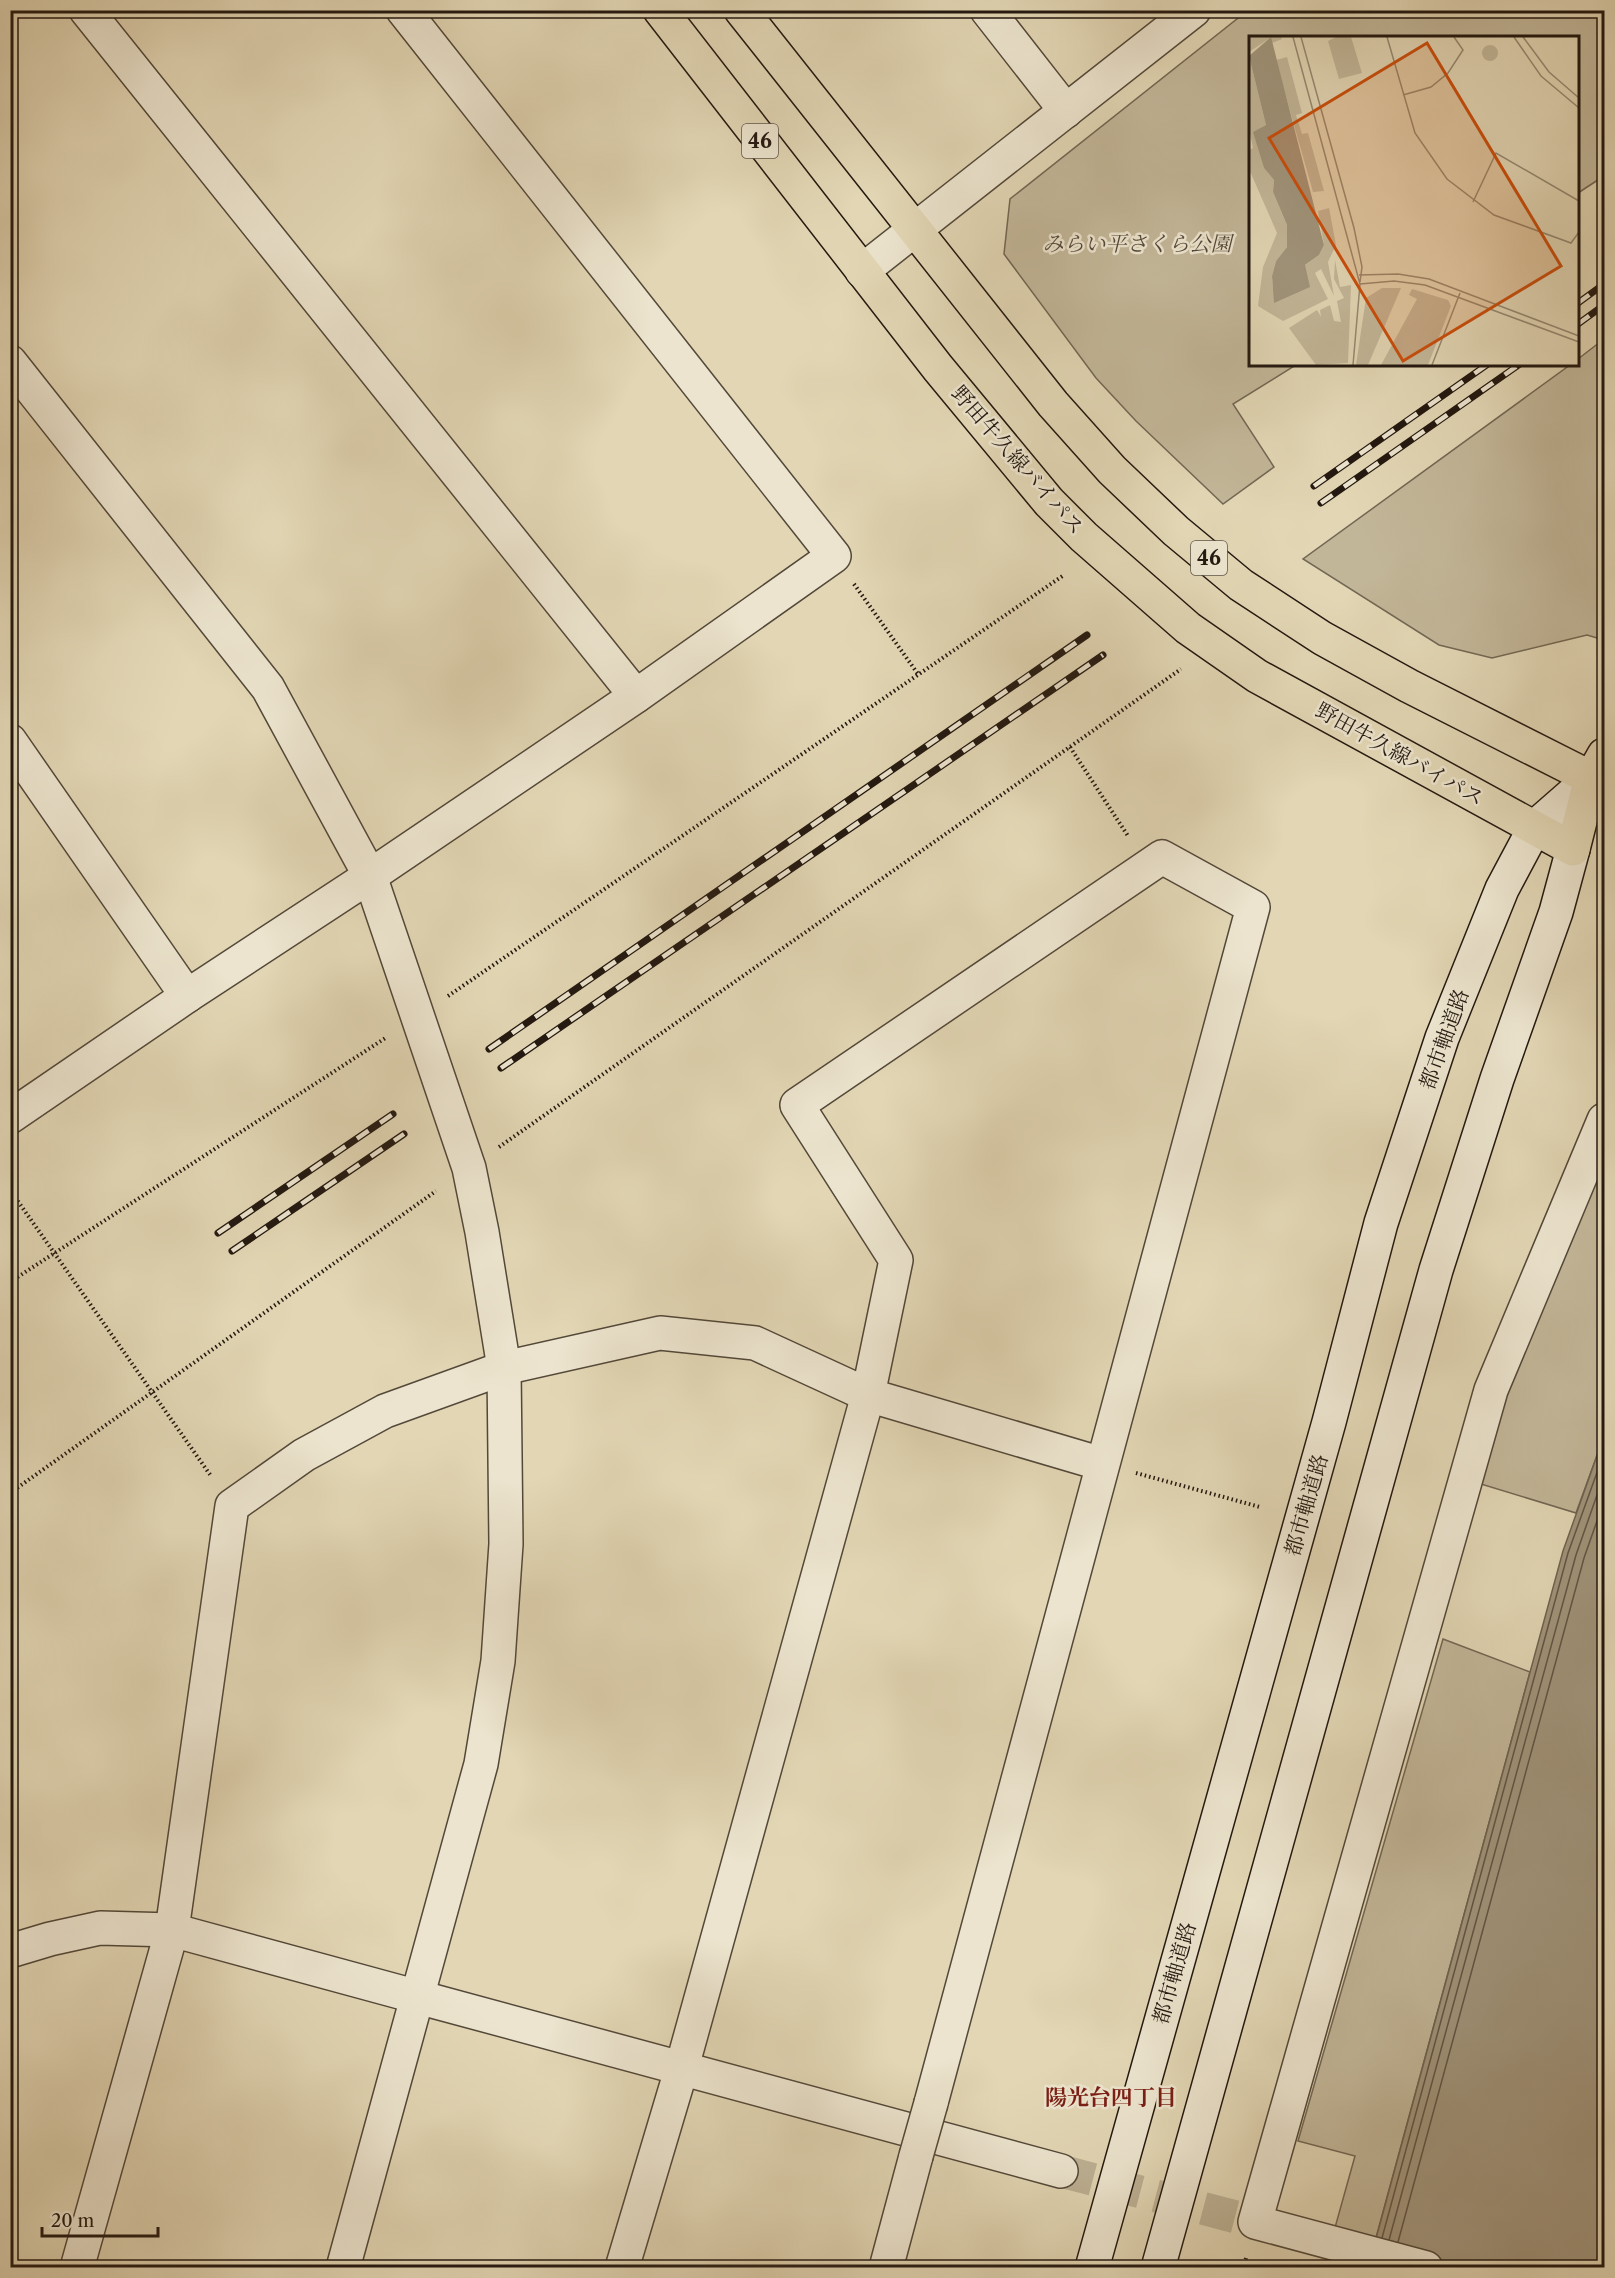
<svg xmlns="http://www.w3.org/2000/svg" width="1615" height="2278" font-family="'Libre Caslon Text','Noto Serif JP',serif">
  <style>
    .green { fill: #c2b698; stroke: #726754; stroke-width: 1.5 }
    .water { fill: #a1957c; stroke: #6f6351; stroke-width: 1.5 }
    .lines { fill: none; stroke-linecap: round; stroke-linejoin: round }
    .shore { stroke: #625646; stroke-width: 1.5 }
    .minor-tunnel { stroke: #bcb093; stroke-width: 33; stroke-dasharray: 33 16; stroke-linecap: butt }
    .minor-casing { stroke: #534839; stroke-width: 36 }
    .tertiary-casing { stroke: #534839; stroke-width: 36 }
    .secondary-casing { stroke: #231810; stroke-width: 36 }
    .primary-casing { stroke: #231810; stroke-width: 36 }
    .path { stroke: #231810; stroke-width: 4; stroke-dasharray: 1.5 3; stroke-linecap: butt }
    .minor { stroke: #ece4ce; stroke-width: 33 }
    .tertiary { stroke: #ece4ce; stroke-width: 33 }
    .secondary { stroke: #ece4ce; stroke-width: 33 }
    .primary { stroke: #e2d6b4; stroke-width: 33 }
    .rail-casing { stroke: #231810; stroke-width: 7 }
    .rail { stroke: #ece4ce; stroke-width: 4.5; stroke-dasharray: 14; stroke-linecap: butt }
    .minor-bridge-casing { stroke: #534839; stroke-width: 36; stroke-linecap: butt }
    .minor-bridge { stroke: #ece4ce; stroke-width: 33 }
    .labels { text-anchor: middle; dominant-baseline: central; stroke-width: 5; stroke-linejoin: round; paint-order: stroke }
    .shield { fill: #ece4ce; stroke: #5f5549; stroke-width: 1.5 }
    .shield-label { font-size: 20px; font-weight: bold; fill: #231810 }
    .park-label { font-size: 21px; font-style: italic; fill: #534739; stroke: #ece4ce }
    .street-label { font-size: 21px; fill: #231810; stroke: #ece4ce }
    .neighbourhood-label { font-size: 22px; font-weight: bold; fill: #7a1f14; stroke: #ece4ce }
    .inset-road { fill: none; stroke: #968a72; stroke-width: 1.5 }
    .view { fill: #ca4f0d; fill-opacity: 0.15; stroke: #ca4f0d; stroke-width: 3 }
    .inset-edge { fill: none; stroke: #231810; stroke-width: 3 }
  </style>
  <rect width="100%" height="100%" fill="#e2d6b4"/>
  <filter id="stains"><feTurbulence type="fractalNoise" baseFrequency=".00333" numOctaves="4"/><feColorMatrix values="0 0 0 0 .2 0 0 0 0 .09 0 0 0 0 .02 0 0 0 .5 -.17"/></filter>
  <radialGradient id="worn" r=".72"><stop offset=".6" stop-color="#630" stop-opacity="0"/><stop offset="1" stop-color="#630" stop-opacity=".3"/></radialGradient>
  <g class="green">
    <path d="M 1247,11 L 1604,11 L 1604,176 L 1578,193 L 1578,38 L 1250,38 L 1250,364 L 1296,365 L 1233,404 L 1274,467 L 1223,504 L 1136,421 L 1096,378 L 1004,254 L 1010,199 Z"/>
    <path d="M 1604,339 L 1604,640 L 1587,635 L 1492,658 L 1439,645 L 1303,559 L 1570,365 L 1578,364 L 1578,359 Z"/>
    <path d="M 1604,1165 L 1604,1436 L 1576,1513 L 1481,1484 L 1512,1376 L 1594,1172 Z"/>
    <path d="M 1443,1639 L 1530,1672 L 1368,2267 L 1324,2267 L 1355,2156 L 1298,2141 Z"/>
  </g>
  <path class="water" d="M 1604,1436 L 1604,2267 L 1368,2268 L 1563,1551 Z"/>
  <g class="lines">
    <g class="shore">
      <path d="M 1382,2238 L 1568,1553 L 1604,1453"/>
      <path d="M 1389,2240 L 1576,1555 L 1604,1475"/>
      <path d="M 1398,2242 L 1584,1558 L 1604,1501"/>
    </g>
    <path class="minor-tunnel" d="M 1061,2171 L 1255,2222"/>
    <g class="minor-casing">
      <g id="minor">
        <path d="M 86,10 L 636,696"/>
        <path d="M 987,10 L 1066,111"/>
        <path d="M 10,741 L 187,996"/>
        <path d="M 370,876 L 636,696 L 834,556 L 403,10"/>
        <path d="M 418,1997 L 1061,2171"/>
        <path d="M 77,2268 L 172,1930 L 232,1506 L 304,1455 L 385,1411 L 504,1368 L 660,1333 L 755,1343 L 868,1395 L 1102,1464"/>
        <path d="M 622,2268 L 682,2067 L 868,1395 L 896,1260 L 797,1105 L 1162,857 L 1253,907 L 931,2103"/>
        <path d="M 886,2268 L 916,2156"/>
        <path d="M 1426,2268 L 1255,2222 L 1491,1390 L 1604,1120"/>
      </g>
    </g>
    <g class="tertiary-casing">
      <g id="tertiary">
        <path d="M 862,271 L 1194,10"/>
        <path d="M 10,362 L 268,688 L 370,876 L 469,1168 L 482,1232 L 504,1368 L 506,1544 L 498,1661 L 481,1764 L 343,2268"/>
        <path d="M 10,1117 L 187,996 L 370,876"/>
        <path d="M 10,1951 L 50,1939 L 100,1928 L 172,1930 L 418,1997"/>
      </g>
    </g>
    <g class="secondary-casing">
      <g id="secondary">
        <path d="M 1092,2268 L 1329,1422 L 1381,1223 L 1442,1038 L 1502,889 L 1535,827 L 1591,778"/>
        <path d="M 1158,2268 L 1436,1270 L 1497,1079 L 1556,912 L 1573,849"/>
      </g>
    </g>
    <g class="primary-casing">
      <g id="primary">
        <path d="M 660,10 L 938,368 L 1049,502 L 1084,537 L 1188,628 L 1257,676 L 1573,849 L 1591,778 L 1604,755"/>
        <path d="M 741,10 L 1053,404 L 1112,470 L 1176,531 L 1241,585 L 1322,638 L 1409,686 L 1591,778"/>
      </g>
    </g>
    <g class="path">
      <path d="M 854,584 L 918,674"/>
      <path d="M 1070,747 L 1128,836"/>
      <path d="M 448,996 L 1064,575"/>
      <path d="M 499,1147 L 1181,669"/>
      <path d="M 10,1190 L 211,1476"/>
      <path d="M 10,1282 L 387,1037"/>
      <path d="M 1136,1473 L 1260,1507"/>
      <path d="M 10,1493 L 436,1191"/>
      <path d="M 1243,2268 L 1246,2258"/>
    </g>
    <use href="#minor" class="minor"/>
    <use href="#tertiary" class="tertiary"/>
    <use href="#secondary" class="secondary"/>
    <use href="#primary" class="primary"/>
    <g class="rail-casing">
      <g id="rail">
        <path d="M 1578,303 L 1604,284"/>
        <path d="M 1578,324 L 1604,305"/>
        <path d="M 1314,486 L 1488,364"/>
        <path d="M 1321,503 L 1520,364"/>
        <path d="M 489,1049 L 1087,635"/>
        <path d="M 501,1068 L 1103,655"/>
        <path d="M 218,1233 L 393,1114"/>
        <path d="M 232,1251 L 404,1134"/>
      </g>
    </g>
    <use href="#rail" class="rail"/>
    <g class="minor-bridge-casing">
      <path id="minor-bridge" d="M 916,2156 L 931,2103"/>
    </g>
    <use href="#minor-bridge" class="minor-bridge"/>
  </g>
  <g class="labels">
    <g class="shield">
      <rect x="742" y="124" width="36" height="34" rx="4.5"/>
      <rect x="1191" y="541" width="36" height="34" rx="4.5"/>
    </g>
    <g class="shield-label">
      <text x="760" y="141">46</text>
      <text x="1209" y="558">46</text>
    </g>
    <g class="park-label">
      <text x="1137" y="243">みらい平さくら公園</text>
    </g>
    <g class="street-label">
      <text transform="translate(1018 460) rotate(49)">野田牛久線バイパス</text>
      <text transform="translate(1400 754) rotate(29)">野田牛久線バイパス</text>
      <text transform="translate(1444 1039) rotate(-70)">都市軸道路</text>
      <text transform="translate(1306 1505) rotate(-74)">都市軸道路</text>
      <text transform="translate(1174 1973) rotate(-74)">都市軸道路</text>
    </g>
    <g class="neighbourhood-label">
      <text x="1111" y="2097">陽光台四丁目</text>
    </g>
  </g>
  <g transform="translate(1249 36)">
    <rect width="330" height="330" fill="#e2d6b4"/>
    <path d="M 0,1 L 32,1 L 33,3 L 23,7 L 21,2 L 0,16 ZM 87,1 L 102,1 L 113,37 L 90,43 L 79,5 ZM233 17a8 8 0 1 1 16 0a8 8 0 1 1-16 0ZM 0,20 L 17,89 L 5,96 L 15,132 L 25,144 L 24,156 L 38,189 L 38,211 L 27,225 L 23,240 L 24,253 L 70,219 L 75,209 L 69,175 L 80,172 L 87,209 L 79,226 L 85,260 L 72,233 L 66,237 L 79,263 L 34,285 L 9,270 L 14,231 L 28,197 L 0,133 L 0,114 L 4,112 L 0,93 ZM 38,21 L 53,77 L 47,79 L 53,98 L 59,97 L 75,155 L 64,156 L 43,82 L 27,24 ZM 86,224 L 91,251 L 102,249 L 99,327 L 67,329 L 40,292 L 68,274 L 72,281 L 71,274 L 81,269 L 85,285 L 92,286 L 88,265 L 95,262 L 85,243 ZM 133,252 L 152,252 L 119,329 L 107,329 L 117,262 ZM 163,253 L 199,264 L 202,270 L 179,329 L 132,329 L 168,263 L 160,259 Z" fill="#c2b698"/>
    <path d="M 22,1 L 75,209 L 70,219 L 56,229 L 61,251 L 25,267 L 23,240 L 27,225 L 38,211 L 38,189 L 24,156 L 25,144 L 15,132 L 4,96 L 17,89 L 0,20 Z" fill="#a1957c"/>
    <path class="inset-road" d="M 44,1 L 111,248 L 104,329M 52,1 L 105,192 L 113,231 L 111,246M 138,1 L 166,97 L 198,143 L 245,179 L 322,207 L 330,196M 265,1 L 292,40 L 330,72M 274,1 L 300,36 L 330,62M 154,59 L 182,51 L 199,37 L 214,14 L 205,1M 224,166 L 247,117 L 330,165M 110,239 L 149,238 L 180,243 L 330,300M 111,248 L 145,245 L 176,249 L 330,306M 183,329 L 211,257"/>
    <path class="view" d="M 178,7 L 312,230 L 154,325 L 20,102 Z"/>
    <rect width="330" height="330" class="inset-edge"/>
  </g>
  <rect width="1615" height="2278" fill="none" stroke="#e2d6b4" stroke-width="36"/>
  <rect x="12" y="12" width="1591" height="2254" fill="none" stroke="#231810" stroke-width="3"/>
  <rect x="18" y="18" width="1579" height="2242" fill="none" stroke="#231810" stroke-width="1.5"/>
  <path d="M42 2227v9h116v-9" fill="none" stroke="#231810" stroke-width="3"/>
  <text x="51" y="2227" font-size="18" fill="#231810" stroke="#ece4ce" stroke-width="4.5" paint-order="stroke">20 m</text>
  <rect width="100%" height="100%" filter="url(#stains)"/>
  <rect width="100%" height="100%" fill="url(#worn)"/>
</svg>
